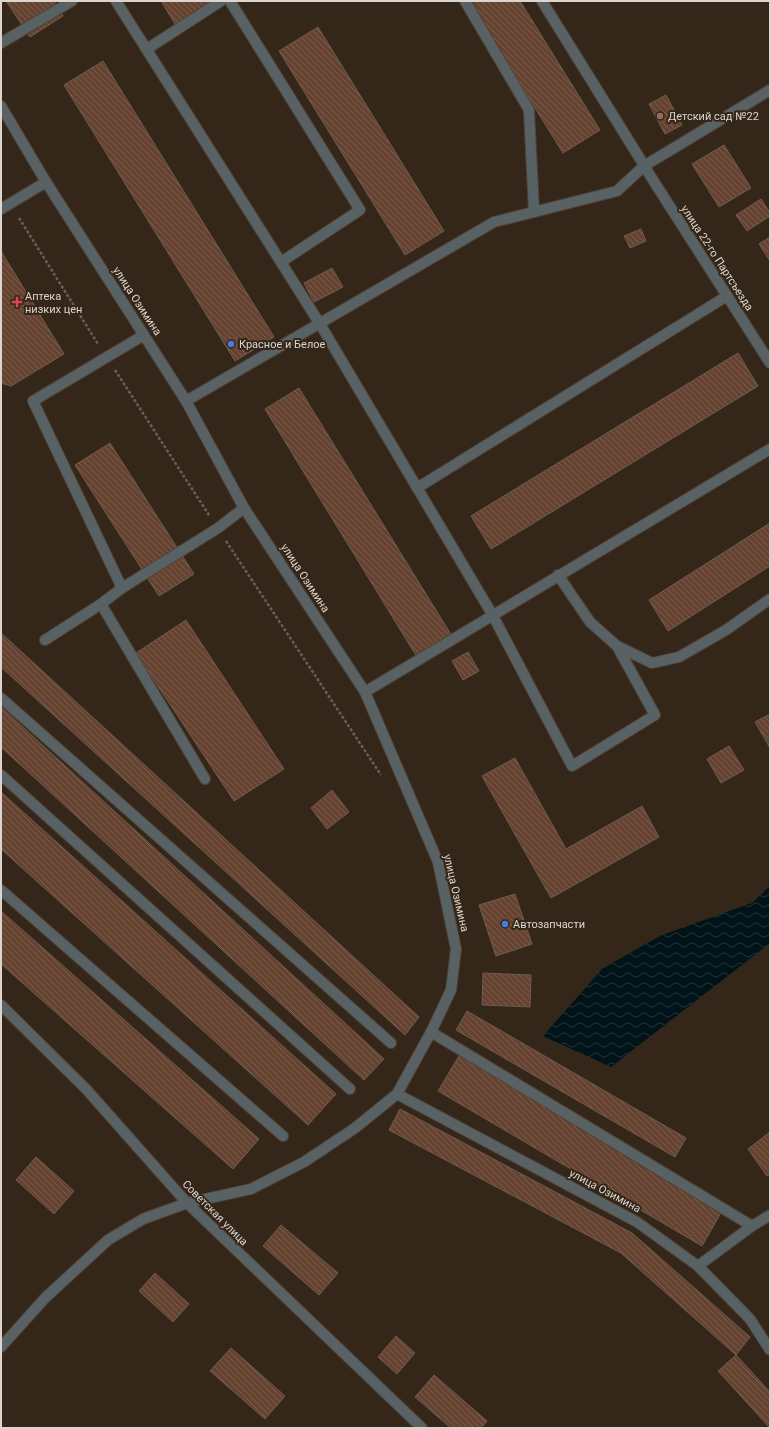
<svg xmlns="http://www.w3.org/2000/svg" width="771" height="1429" font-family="Roboto,sans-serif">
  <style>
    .water { fill: url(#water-waves) }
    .building { fill: url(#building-back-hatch); stroke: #6e5b51 }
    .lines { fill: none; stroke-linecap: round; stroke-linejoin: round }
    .service-casing { stroke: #4f4337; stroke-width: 12 }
    .minor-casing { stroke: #4f4337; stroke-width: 12 }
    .path { stroke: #6a5f53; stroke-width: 2.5; stroke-dasharray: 3 2; stroke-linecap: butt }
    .service { stroke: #586264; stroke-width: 10 }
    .minor { stroke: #586264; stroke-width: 10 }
    .education-dot { fill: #8d6e63; stroke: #34271a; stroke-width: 1.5 }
    .health-dot { fill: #e0444e; stroke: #34271a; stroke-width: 1.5 }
    .shop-dot { fill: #3f7fe0; stroke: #34271a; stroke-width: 1.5 }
    .labels { text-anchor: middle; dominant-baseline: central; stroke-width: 4; stroke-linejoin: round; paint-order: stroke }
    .poi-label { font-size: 11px; fill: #ddd5cd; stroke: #34271a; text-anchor: start }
    .street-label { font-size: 11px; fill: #ddd5cd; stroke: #34271a }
  </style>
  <defs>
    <pattern id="water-waves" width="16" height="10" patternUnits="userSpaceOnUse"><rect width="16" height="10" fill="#001318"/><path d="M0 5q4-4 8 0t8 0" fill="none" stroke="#253438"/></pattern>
    <pattern id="building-back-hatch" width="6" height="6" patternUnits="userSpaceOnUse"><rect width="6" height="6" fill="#654330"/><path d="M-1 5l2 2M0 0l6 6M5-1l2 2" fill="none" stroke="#7b5d4d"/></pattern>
  </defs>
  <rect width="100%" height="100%" fill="#34271a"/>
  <path class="water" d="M 770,886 L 770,943 L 611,1067 L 543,1036 L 603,968 L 662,935 L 752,903 Z"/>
  <g class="building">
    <path d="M 6,1 L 54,1 L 63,16 L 30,37 Z"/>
    <path d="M 161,1 L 213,1 L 175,24 Z"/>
    <path d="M 469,1 L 520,1 L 600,130 L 563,153 Z"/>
    <path d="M 318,27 L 444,231 L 405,255 L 279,51 Z"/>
    <path d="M 103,61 L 274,337 L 235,361 L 64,85 Z"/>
    <path d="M 666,95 L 682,125 L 665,134 L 649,104 Z"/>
    <path d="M 724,145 L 751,188 L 719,207 L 692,164 Z"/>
    <path d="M 761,199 L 770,213 L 770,216 L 747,231 L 736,215 Z"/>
    <path d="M 641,229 L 646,241 L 630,248 L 624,236 Z"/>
    <path d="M 770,237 L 770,261 L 759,244 Z"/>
    <path d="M 1,251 L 64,354 L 11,386 L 1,383 Z"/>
    <path d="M 332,268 L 343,287 L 314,302 L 304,283 Z"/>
    <path d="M 738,353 L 758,386 L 491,549 L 471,516 Z"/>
    <path d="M 299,388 L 455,641 L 420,662 L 265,409 Z"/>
    <path d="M 110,443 L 194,574 L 159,596 L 75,465 Z"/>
    <path d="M 770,523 L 770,566 L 668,631 L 649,600 Z"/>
    <path d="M 186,620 L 284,769 L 234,801 L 136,653 Z"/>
    <path d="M 1,633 L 419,1017 L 405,1035 L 1,667 Z"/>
    <path d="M 468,652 L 479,671 L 463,680 L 452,661 Z"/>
    <path d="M 1,707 L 384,1059 L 364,1080 L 1,747 Z"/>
    <path d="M 770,714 L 770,748 L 755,722 Z"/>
    <path d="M 729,746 L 744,770 L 721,783 L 707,759 Z"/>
    <path d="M 515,758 L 566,849 L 642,806 L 659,837 L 551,898 L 482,776 Z"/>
    <path d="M 332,790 L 349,812 L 327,829 L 311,808 Z"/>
    <path d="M 1,792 L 336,1094 L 308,1125 L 1,849 Z"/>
    <path d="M 515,894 L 532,944 L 496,956 L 479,905 Z"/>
    <path d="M 1,911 L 259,1139 L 233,1169 L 1,964 Z"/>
    <path d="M 483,973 L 531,975 L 530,1007 L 482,1005 Z"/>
    <path d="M 467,1011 L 686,1138 L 675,1157 L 456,1030 Z"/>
    <path d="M 459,1056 L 722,1211 L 702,1246 L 438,1091 Z"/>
    <path d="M 400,1109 L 632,1233 L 750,1337 L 736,1355 L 621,1253 L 389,1130 Z"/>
    <path d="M 770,1132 L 770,1174 L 767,1176 L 748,1149 Z"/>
    <path d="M 36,1157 L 74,1191 L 54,1214 L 16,1180 Z"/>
    <path d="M 281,1225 L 338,1273 L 319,1295 L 263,1246 Z"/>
    <path d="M 155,1273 L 189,1304 L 173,1322 L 139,1291 Z"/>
    <path d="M 396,1336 L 415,1353 L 397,1374 L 378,1357 Z"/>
    <path d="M 231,1348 L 285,1396 L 265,1419 L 210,1371 Z"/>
    <path d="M 736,1355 L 770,1392 L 770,1428 L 718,1371 Z"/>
    <path d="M 434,1375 L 487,1421 L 481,1428 L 451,1428 L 415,1397 Z"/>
  </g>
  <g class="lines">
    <g class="service-casing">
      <g id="service">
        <path d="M 116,1 L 320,324 L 492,614 L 572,766 L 655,715 L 617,646"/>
        <path d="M 230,1 L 360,210 L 281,262"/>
        <path d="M 465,1 L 529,110 L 534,212"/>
        <path d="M 542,1 L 647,170"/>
        <path d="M 1,43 L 72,1"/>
        <path d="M 147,49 L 221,1"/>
        <path d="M 1,209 L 46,182"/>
        <path d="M 417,488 L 727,296"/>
        <path d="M 558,575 L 590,622 L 617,646 L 652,663 L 679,657 L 726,630 L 770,599"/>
        <path d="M 122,588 L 33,401 L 144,335"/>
        <path d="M 101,604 L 205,779"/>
        <path d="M 45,640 L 101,604 L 122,588 L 218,528 L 244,508"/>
        <path d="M 365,692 L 770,449"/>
        <path d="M 1,698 L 391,1043"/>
        <path d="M 1,775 L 350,1089"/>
        <path d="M 1,890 L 283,1136"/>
        <path d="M 431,1032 L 752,1226"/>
      </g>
    </g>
    <g class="minor-casing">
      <g id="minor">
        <path d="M 1,106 L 46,182 L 186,401 L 244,508 L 365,692 L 438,862 L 456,949 L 451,990 L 431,1032 L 397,1094 L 355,1128 L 304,1162 L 251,1189 L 187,1203 L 143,1219 L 108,1240 L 45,1298 L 1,1347"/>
        <path d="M 644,166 L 770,363"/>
        <path d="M 186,401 L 494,222 L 617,191 L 644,166 L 770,90"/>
        <path d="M 1,1005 L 86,1089 L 187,1203 L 422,1428"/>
        <path d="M 397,1094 L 637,1222 L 698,1266 L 750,1319 L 770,1350"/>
        <path d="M 698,1266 L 752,1226 L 770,1215"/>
      </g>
    </g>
    <g class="path">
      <path d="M 19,218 L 98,344"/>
      <path d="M 115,370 L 209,515"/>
      <path d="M 226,541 L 381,775"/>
    </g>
    <use href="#service" class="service"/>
    <use href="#minor" class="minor"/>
  </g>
  <circle class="education-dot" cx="660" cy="116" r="4"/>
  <path class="health-dot" d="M15 296h4v4h4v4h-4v4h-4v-4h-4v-4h4z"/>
  <g class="shop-dot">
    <circle cx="231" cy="344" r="4"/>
    <circle cx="505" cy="924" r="4"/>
  </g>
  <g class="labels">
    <g class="poi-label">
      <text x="668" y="116">Детский сад №22</text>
      <text x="25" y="296">Аптека<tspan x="25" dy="13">низких цен</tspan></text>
      <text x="239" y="344">Красное и Белое</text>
      <text x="513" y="924">Автозапчасти</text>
    </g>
    <g class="street-label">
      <text transform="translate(717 258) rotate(57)">улица 22-го Партсъезда</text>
      <text transform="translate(137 301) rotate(57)">улица Озимина</text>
      <text transform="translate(305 578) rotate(57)">улица Озимина</text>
      <text transform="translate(456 893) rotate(77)">улица Озимина</text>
      <text transform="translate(605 1191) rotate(28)">улица Озимина</text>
      <text transform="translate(215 1213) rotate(45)">Советская улица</text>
    </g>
  </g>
  <rect width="771" height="1429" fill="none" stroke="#ddd5cd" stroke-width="4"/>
</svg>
